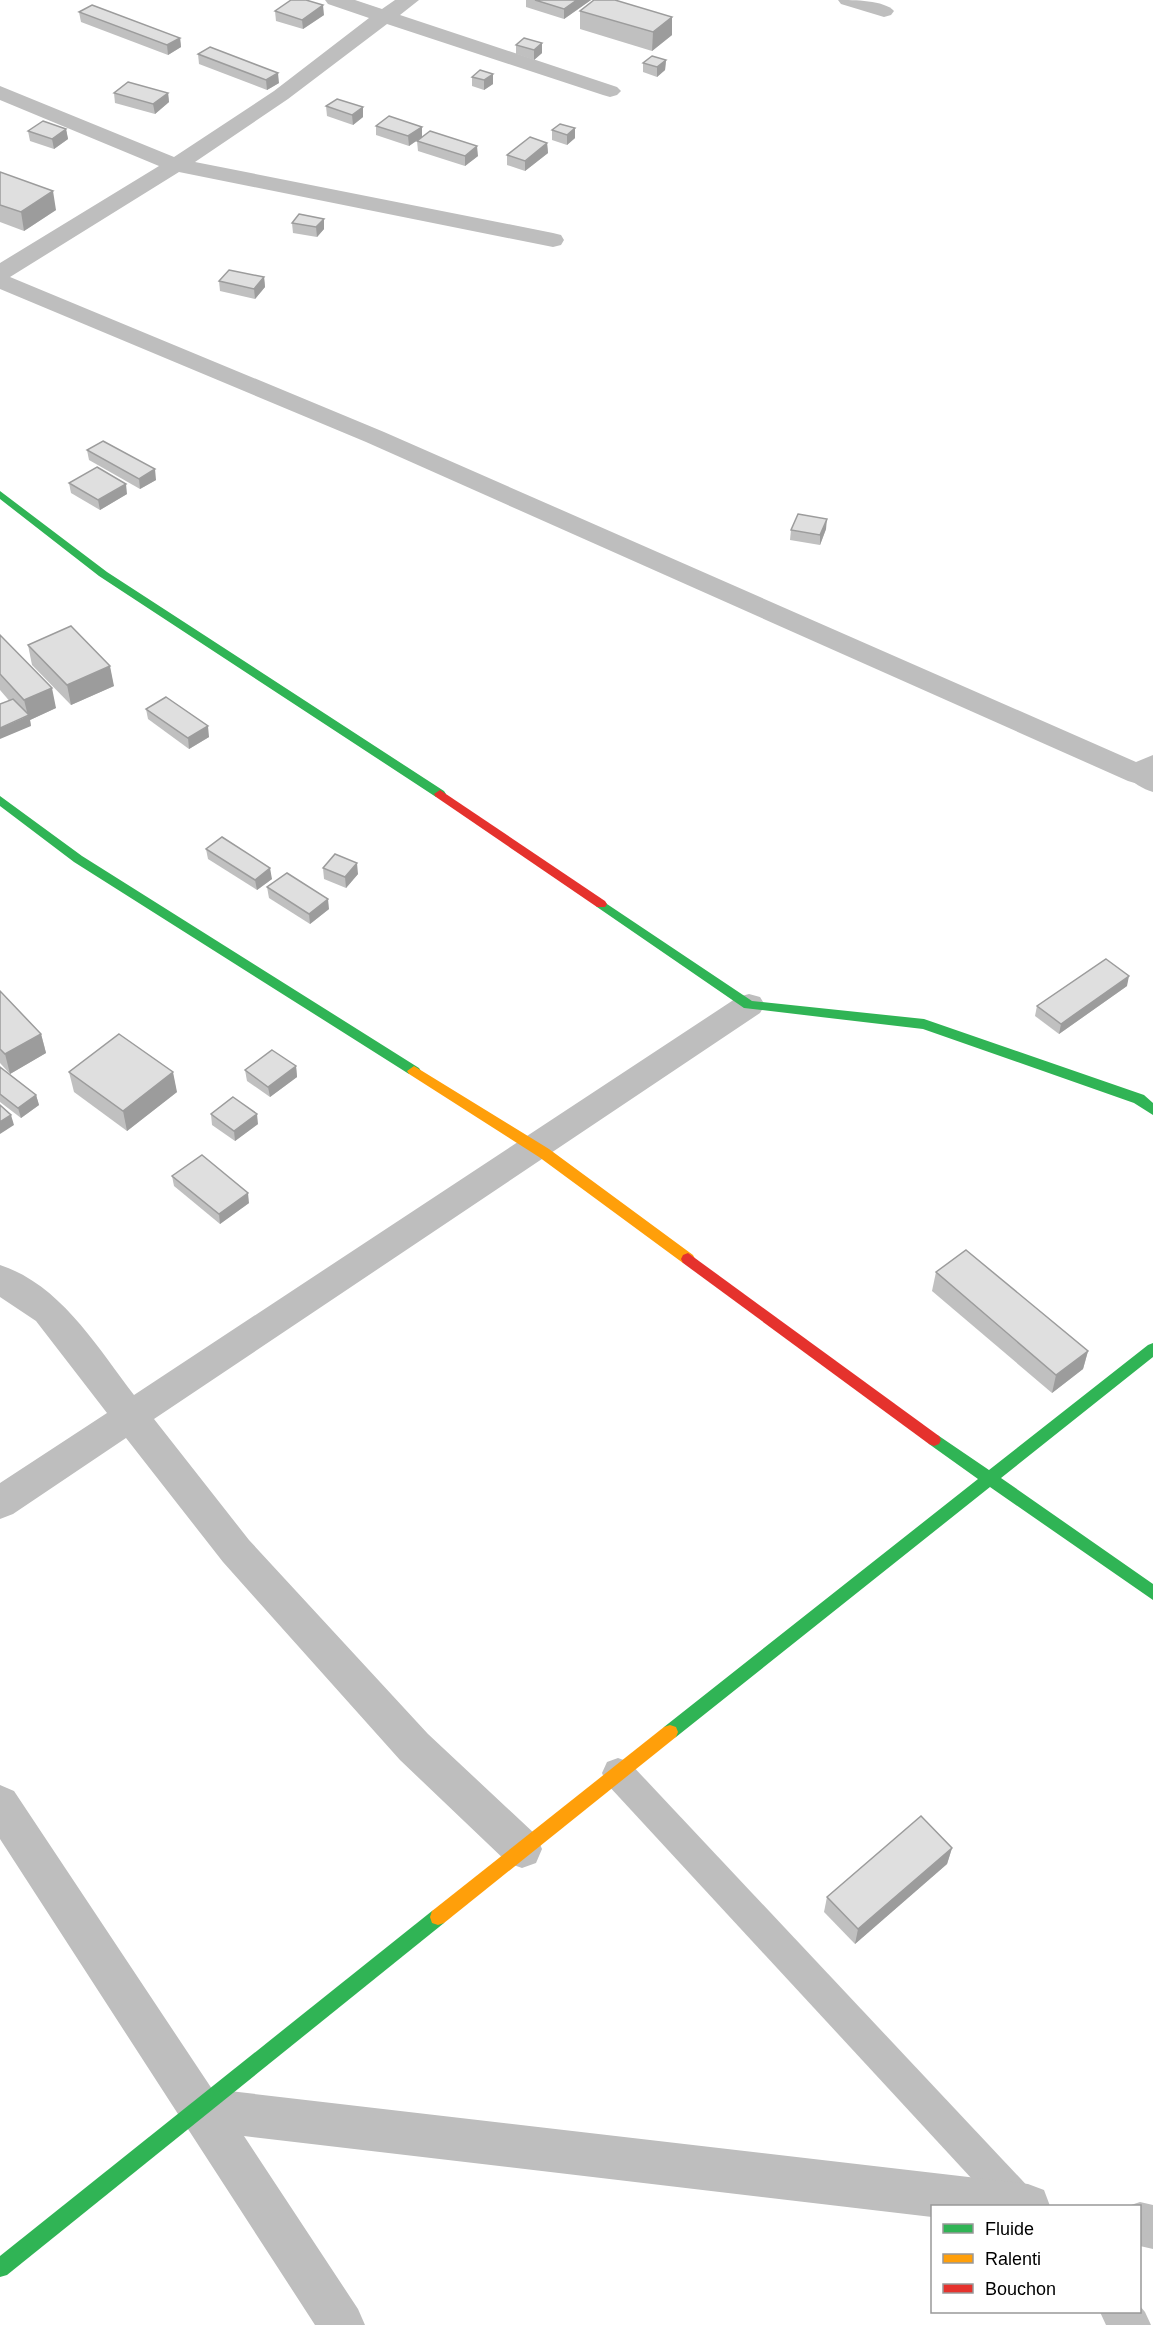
<svg xmlns="http://www.w3.org/2000/svg" width="1153" height="2325" font-family="Helvetica,sans-serif">
  <style>
    .lines { fill: none; stroke-linecap: round; stroke-linejoin: round }
    .lane { fill: #bebebe; fill-rule: evenodd }
    .street { fill: #bebebe; fill-rule: evenodd }
    .fast { fill: #30b455; fill-rule: evenodd }
    .slow { fill: #ff9f0a; fill-rule: evenodd }
    .jam { fill: #e5322d; fill-rule: evenodd }
    .wall { fill: #c0c0c0 }
    .shaded-wall { fill: #9c9c9c }
    .building { fill: #dfdfdf; stroke: #9c9c9c; stroke-width: 1.5 }
  </style>
  <rect width="100%" height="100%" fill="#fff"/>
  <g class="lines">
    <g class="lane">
      <path d="M 1138,766 L 1153,773 L 1153,792 C 1143,789 1132,783 1126,774 L 1130,768 Z"/>
      <path d="M 618,1758 L 629,1762 L 1034,2193 L 1039,2206 L 997,2206 L 607,1784 L 602,1773 L 607,1762 Z"/>
      <path d="M 1140,2306 L 1145,2312 L 1151,2325 L 1106,2325 L 1100,2312 L 1140,2312 Z"/>
    </g>
    <g class="street">
      <path d="M 325,0 L 355,0 L 382,9 L 395,0 L 419,0 L 400,15 L 617,87 L 621,91 L 617,95 L 610,97 L 603,95 L 387,24 L 288,99 L 195,162 L 553,233 L 561,235 L 564,240 L 561,245 L 553,247 L 179,172 L 10,277 L 384,432 L 1136,762 L 1153,755 L 1153,778 L 1138,784 L 1128,781 L 366,442 L 0,289 L 0,263 L 159,166 L 0,100 L 0,86 L 174,157 L 274,91 L 369,18 L 328,4 Z"/>
      <path d="M 838,0 C 854,0 884,0 894,11 L 891,15 L 884,17 L 841,4 Z"/>
      <path d="M 749,994 L 760,997 L 765,1005 L 760,1013 L 154,1419 L 249,1540 L 428,1734 L 536,1835 L 542,1849 L 536,1863 L 522,1868 L 508,1863 L 400,1760 L 223,1562 L 126,1438 L 13,1514 L 0,1519 L 0,1483 L 107,1413 L 36,1321 L 0,1297 L 0,1265 C 61,1285 97,1347 134,1395 L 738,997 Z"/>
      <path d="M 0,1785 L 14,1791 L 212,2089 L 1028,2184 L 1044,2190 L 1050,2206 L 932,2206 L 932,2217 L 244,2136 L 358,2309 L 365,2325 L 315,2325 L 186,2126 L 183,2124 L 178,2114 L 0,1839 Z"/>
      <path d="M 1140,2202 L 1153,2205 L 1153,2249 L 1140,2246 L 1140,2206 L 1128,2206 Z"/>
    </g>
    <g class="fast">
      <path d="M 0,491 L 107,572 L 444,791 L 446,794 L 444,797 L 436,797 L 99,576 L 0,499 Z"/>
      <path d="M 0,796 L 82,856 L 419,1068 L 421,1071 L 419,1074 L 409,1074 L 74,862 L 0,806 Z"/>
      <path d="M 601,900 L 752,1001 L 924,1019 L 1144,1095 L 1153,1103 L 1153,1115 L 1134,1103 L 923,1029 L 744,1008 L 597,907 L 595,904 L 597,901 Z"/>
      <path d="M 1153,1343 L 1153,1357 L 1001,1478 L 1153,1584 L 1153,1600 L 990,1487 L 676,1737 L 670,1739 L 664,1737 L 662,1732 L 664,1727 L 978,1479 L 929,1444 L 927,1440 L 929,1436 L 934,1434 L 939,1436 L 989,1470 L 1148,1345 Z"/>
      <path d="M 438,1909 L 444,1911 L 446,1917 L 444,1923 L 7,2275 L 0,2277 L 0,2256 L 432,1911 Z"/>
    </g>
    <g class="slow">
      <path d="M 414,1066 L 549,1149 L 693,1255 L 695,1259 L 693,1263 L 683,1263 L 539,1157 L 409,1074 L 407,1071 Z"/>
      <path d="M 670,1725 L 676,1727 L 678,1732 L 676,1737 L 444,1923 L 438,1925 L 432,1923 L 430,1917 L 432,1911 L 664,1727 Z"/>
    </g>
    <g class="jam">
      <path d="M 440,790 L 605,901 L 607,904 L 605,907 L 597,907 L 436,797 L 434,794 Z"/>
      <path d="M 688,1253 L 939,1436 L 941,1440 L 939,1444 L 934,1446 L 929,1444 L 683,1263 L 681,1259 L 683,1255 Z"/>
    </g>
  </g>
  <g class="wall">
    <path d="M 526,0 L 591,0 L 564,19 L 526,7 Z"/>
    <path d="M 275,11 L 324,15 L 303,29 L 276,21 Z"/>
    <path d="M 580,11 L 672,17 L 672,35 L 652,51 L 580,29 Z"/>
    <path d="M 79,12 L 180,38 L 181,47 L 168,55 L 81,22 Z"/>
    <path d="M 542,43 L 542,53 L 534,60 L 516,54 L 516,45 Z"/>
    <path d="M 198,54 L 279,83 L 267,90 L 199,64 Z"/>
    <path d="M 666,60 L 665,70 L 657,77 L 643,72 L 643,63 Z"/>
    <path d="M 493,74 L 493,84 L 484,90 L 472,86 L 472,77 Z"/>
    <path d="M 114,93 L 168,93 L 169,102 L 155,114 L 115,103 Z"/>
    <path d="M 326,106 L 363,117 L 353,125 L 327,116 Z"/>
    <path d="M 376,126 L 422,127 L 422,137 L 409,146 L 376,135 Z"/>
    <path d="M 575,128 L 575,138 L 567,145 L 552,140 L 552,130 Z"/>
    <path d="M 66,129 L 68,139 L 54,149 L 30,141 L 28,131 Z"/>
    <path d="M 417,141 L 478,156 L 465,166 L 418,151 Z"/>
    <path d="M 547,143 L 548,153 L 525,171 L 507,165 L 507,155 Z"/>
    <path d="M 0,172 L 56,210 L 24,231 L 0,222 Z"/>
    <path d="M 324,219 L 324,229 L 317,237 L 293,233 L 292,223 Z"/>
    <path d="M 264,277 L 265,287 L 255,299 L 220,291 L 219,281 Z"/>
    <path d="M 87,450 L 156,480 L 140,489 L 89,460 Z"/>
    <path d="M 69,483 L 127,494 L 100,510 L 71,493 Z"/>
    <path d="M 826,529 L 820,545 L 790,540 L 791,530 Z"/>
    <path d="M 0,635 L 56,708 L 30,720 L 31,726 L 0,690 Z"/>
    <path d="M 28,645 L 114,686 L 71,705 L 32,665 Z"/>
    <path d="M 146,709 L 209,737 L 189,749 L 148,719 Z"/>
    <path d="M 206,849 L 272,879 L 257,890 L 208,859 Z"/>
    <path d="M 323,868 L 358,874 L 346,888 L 324,879 Z"/>
    <path d="M 267,887 L 329,909 L 310,924 L 269,898 Z"/>
    <path d="M 1127,986 L 1059,1034 L 1035,1016 L 1037,1006 Z"/>
    <path d="M 0,991 L 41,1034 L 46,1053 L 10,1074 L 0,1063 Z"/>
    <path d="M 296,1066 L 297,1077 L 270,1097 L 247,1081 L 245,1070 Z"/>
    <path d="M 0,1067 L 36,1095 L 39,1105 L 21,1118 L 0,1102 Z"/>
    <path d="M 69,1072 L 177,1092 L 127,1131 L 74,1092 Z"/>
    <path d="M 211,1114 L 258,1124 L 235,1141 L 212,1125 Z"/>
    <path d="M 172,1176 L 249,1203 L 220,1224 L 174,1186 Z"/>
    <path d="M 936,1272 L 1088,1351 L 1083,1369 L 1052,1393 L 932,1291 Z"/>
    <path d="M 952,1848 L 947,1864 L 855,1944 L 824,1912 L 827,1897 Z"/>
  </g>
  <g class="shaded-wall">
    <path d="M 577,0 L 591,0 L 564,19 L 564,9 Z"/>
    <path d="M 323,5 L 324,15 L 303,29 L 302,20 Z"/>
    <path d="M 672,17 L 672,35 L 652,51 L 653,32 Z"/>
    <path d="M 180,38 L 181,47 L 168,55 L 167,45 Z"/>
    <path d="M 542,43 L 542,53 L 534,60 L 534,50 Z"/>
    <path d="M 666,60 L 665,70 L 657,77 L 657,67 Z"/>
    <path d="M 278,73 L 279,83 L 267,90 L 266,80 Z"/>
    <path d="M 493,74 L 493,84 L 484,90 L 484,80 Z"/>
    <path d="M 168,93 L 169,102 L 155,114 L 153,104 Z"/>
    <path d="M 363,107 L 363,117 L 353,125 L 352,115 Z"/>
    <path d="M 422,127 L 422,137 L 409,146 L 408,136 Z"/>
    <path d="M 575,128 L 575,138 L 567,145 L 567,135 Z"/>
    <path d="M 66,129 L 68,139 L 54,149 L 52,139 Z"/>
    <path d="M 547,143 L 548,153 L 525,171 L 525,161 Z"/>
    <path d="M 477,146 L 478,156 L 465,166 L 465,156 Z"/>
    <path d="M 53,191 L 56,210 L 24,231 L 21,212 Z"/>
    <path d="M 324,219 L 324,229 L 317,237 L 316,227 Z"/>
    <path d="M 264,277 L 265,287 L 255,299 L 254,289 Z"/>
    <path d="M 155,469 L 156,480 L 140,489 L 139,479 Z"/>
    <path d="M 126,484 L 127,494 L 100,510 L 98,500 Z"/>
    <path d="M 827,519 L 826,529 L 820,545 L 820,535 Z"/>
    <path d="M 110,666 L 114,686 L 71,705 L 67,685 Z"/>
    <path d="M 52,688 L 56,708 L 30,720 L 31,726 L 0,739 L 0,728 L 28,716 L 24,700 Z"/>
    <path d="M 208,726 L 209,737 L 189,749 L 188,738 Z"/>
    <path d="M 357,863 L 358,874 L 346,888 L 345,877 Z"/>
    <path d="M 270,868 L 272,879 L 257,890 L 255,880 Z"/>
    <path d="M 328,899 L 329,909 L 310,924 L 309,914 Z"/>
    <path d="M 1129,976 L 1127,986 L 1059,1034 L 1061,1024 Z"/>
    <path d="M 41,1034 L 46,1053 L 10,1074 L 5,1054 Z"/>
    <path d="M 296,1066 L 297,1077 L 270,1097 L 268,1087 Z"/>
    <path d="M 173,1072 L 177,1092 L 127,1131 L 123,1111 Z"/>
    <path d="M 36,1095 L 39,1105 L 21,1118 L 18,1108 Z"/>
    <path d="M 257,1114 L 258,1124 L 235,1141 L 234,1131 Z"/>
    <path d="M 11,1115 L 14,1125 L 0,1134 L 0,1122 Z"/>
    <path d="M 248,1193 L 249,1203 L 220,1224 L 219,1214 Z"/>
    <path d="M 1088,1351 L 1083,1369 L 1052,1393 L 1056,1375 Z"/>
    <path d="M 952,1848 L 947,1864 L 855,1944 L 858,1929 Z"/>
  </g>
  <g class="building">
    <path d="M 291,0 L 306,0 L 323,5 L 302,20 L 275,11 Z"/>
    <path d="M 535,0 L 577,0 L 564,9 Z"/>
    <path d="M 594,0 L 615,0 L 672,17 L 653,32 L 580,11 Z"/>
    <path d="M 92,5 L 180,38 L 167,45 L 79,12 Z"/>
    <path d="M 524,38 L 542,43 L 534,50 L 516,45 Z"/>
    <path d="M 210,47 L 278,73 L 266,80 L 198,54 Z"/>
    <path d="M 652,56 L 666,60 L 657,67 L 643,63 Z"/>
    <path d="M 480,70 L 493,74 L 484,80 L 472,77 Z"/>
    <path d="M 128,82 L 168,93 L 153,104 L 114,93 Z"/>
    <path d="M 337,99 L 363,107 L 352,115 L 326,106 Z"/>
    <path d="M 389,116 L 422,127 L 408,136 L 376,126 Z"/>
    <path d="M 43,121 L 66,129 L 52,139 L 28,131 Z"/>
    <path d="M 560,124 L 575,128 L 567,135 L 552,130 Z"/>
    <path d="M 430,131 L 477,146 L 465,156 L 417,141 Z"/>
    <path d="M 530,137 L 547,143 L 525,161 L 507,155 Z"/>
    <path d="M 0,172 L 53,191 L 21,212 L 0,205 Z"/>
    <path d="M 299,214 L 324,219 L 316,227 L 292,223 Z"/>
    <path d="M 229,270 L 264,277 L 254,289 L 219,281 Z"/>
    <path d="M 103,441 L 155,469 L 139,479 L 87,450 Z"/>
    <path d="M 97,467 L 126,484 L 98,500 L 69,483 Z"/>
    <path d="M 798,514 L 827,519 L 820,535 L 791,530 Z"/>
    <path d="M 71,626 L 110,666 L 67,685 L 28,645 Z"/>
    <path d="M 0,635 L 52,688 L 24,700 L 0,674 Z"/>
    <path d="M 166,697 L 208,726 L 188,738 L 146,709 Z"/>
    <path d="M 13,699 L 29,715 L 0,728 L 0,704 Z"/>
    <path d="M 222,837 L 270,868 L 255,880 L 206,849 Z"/>
    <path d="M 335,854 L 357,863 L 345,877 L 323,868 Z"/>
    <path d="M 287,873 L 328,899 L 309,914 L 267,887 Z"/>
    <path d="M 1106,959 L 1129,976 L 1061,1024 L 1037,1006 Z"/>
    <path d="M 0,991 L 41,1034 L 5,1054 L 0,1049 Z"/>
    <path d="M 119,1034 L 173,1072 L 123,1111 L 69,1072 Z"/>
    <path d="M 272,1050 L 296,1066 L 268,1087 L 245,1070 Z"/>
    <path d="M 0,1067 L 36,1095 L 18,1108 L 0,1094 Z"/>
    <path d="M 233,1097 L 257,1114 L 234,1131 L 211,1114 Z"/>
    <path d="M 0,1105 L 11,1115 L 0,1122 Z"/>
    <path d="M 202,1155 L 248,1193 L 219,1214 L 172,1176 Z"/>
    <path d="M 966,1250 L 1088,1351 L 1056,1375 L 936,1272 Z"/>
    <path d="M 921,1816 L 952,1848 L 858,1929 L 827,1897 Z"/>
  </g>
  <rect x="931" y="2205" width="210" height="108" fill="#ffffff" stroke="#999999" stroke-width="1.5"/>
  <rect x="943" y="2224" width="30" height="9" fill="#30b455" stroke="#999999" stroke-width="1.5"/>
  <text x="985" y="2235" font-size="18" fill="#000000">Fluide</text>
  <rect x="943" y="2254" width="30" height="9" fill="#ff9f0a" stroke="#999999" stroke-width="1.5"/>
  <text x="985" y="2265" font-size="18" fill="#000000">Ralenti</text>
  <rect x="943" y="2284" width="30" height="9" fill="#e5322d" stroke="#999999" stroke-width="1.5"/>
  <text x="985" y="2295" font-size="18" fill="#000000">Bouchon</text>
</svg>
